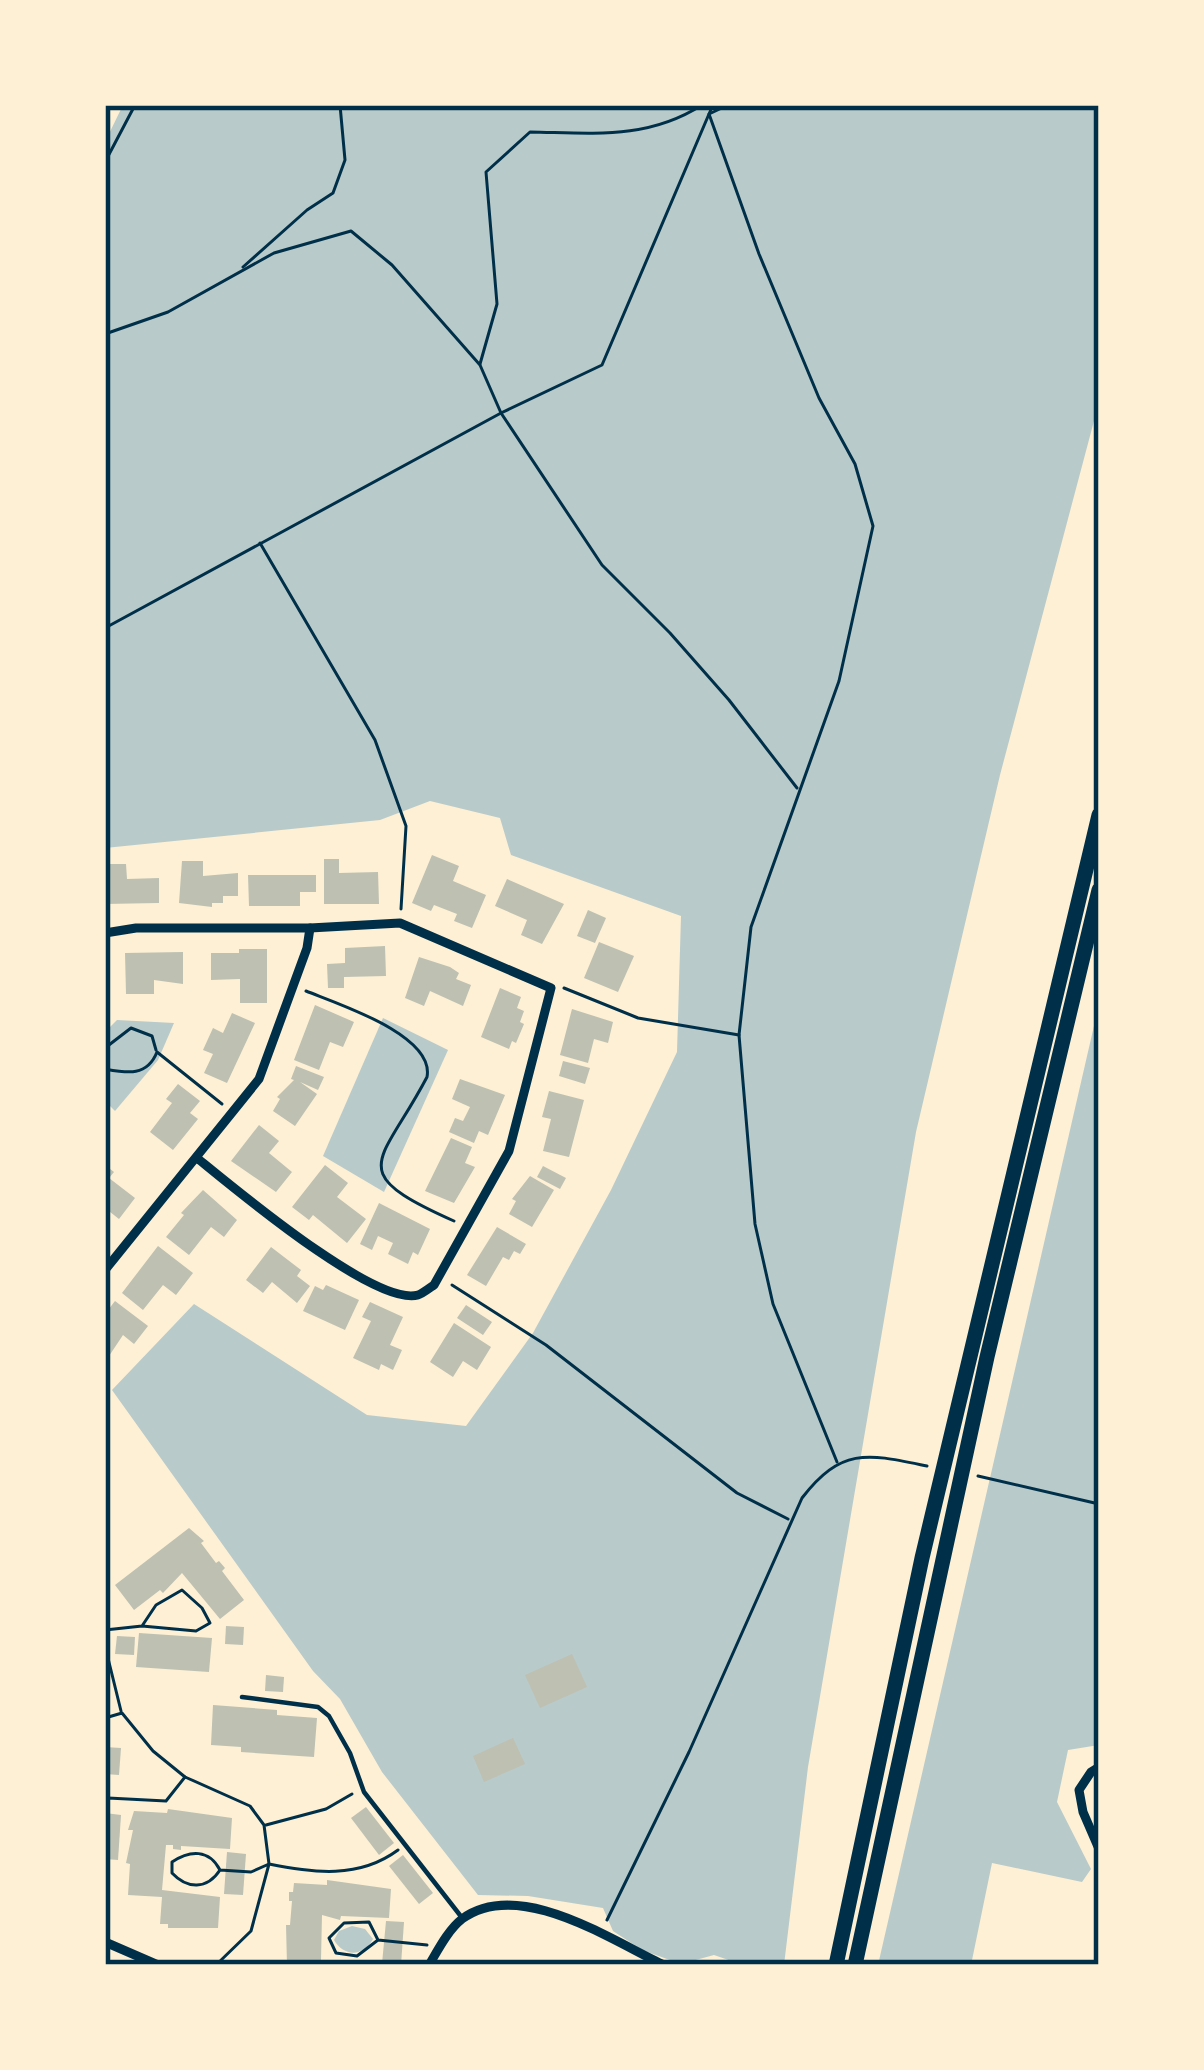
<svg xmlns="http://www.w3.org/2000/svg" width="1204" height="2070" font-family="'Source Sans 3',sans-serif">
  <style>
    .green { fill: #b9caca }
    .building { fill: #bec0b2 }
    .lines { fill: none; stroke-linecap: round; stroke-linejoin: round }
    .path { stroke: #003049; stroke-width: 3 }
    .service { stroke: #003049; stroke-width: 4.5 }
    .minor { stroke: #003049; stroke-width: 9 }
    .trunk { stroke: #003049; stroke-width: 15 }
    .neatline { fill: none; stroke: #003049; stroke-width: 4.5 }
  </style>
  <rect width="100%" height="100%" fill="#fdf0d5"/>
  <g class="green">
    <path d="M 123,105 L 1099,105 L 1099,402 L 1000,775 L 916,1132 L 808,1767 L 784,1965 L 743,1965 L 714,1955 L 681,1964 L 642,1950 L 613,1931 L 603,1908 L 528,1896 L 478,1895 L 382,1772 L 340,1699 L 313,1671 L 112,1390 L 194,1304 L 367,1415 L 466,1426 L 533,1333 L 611,1190 L 677,1052 L 681,916 L 511,855 L 500,818 L 430,801 L 380,820 L 105,848 L 105,142 Z"/>
    <path d="M 1099,1004 L 1099,1745 L 1068,1750 L 1057,1802 L 1091,1869 L 1082,1882 L 992,1863 L 971,1965 L 878,1965 Z"/>
    <path d="M 383,1018 L 448,1050 L 384,1192 L 323,1156 Z"/>
    <path d="M 117,1020 L 174,1023 L 158,1060 L 115,1111 L 105,1101 L 105,1032 Z"/>
    <path d="M 352,1926 L 365,1929 L 373,1939 C 363,1957 344,1957 334,1940 L 339,1931 Z"/>
  </g>
  <g class="building">
    <path d="M 432,855 L 459,866 L 453,881 L 486,895 L 472,928 L 454,921 L 457,914 L 434,905 L 431,911 L 412,903 Z"/>
    <path d="M 324,859 L 339,859 L 339,873 L 378,872 L 379,904 L 324,904 Z"/>
    <path d="M 182,861 L 203,861 L 203,876 L 238,873 L 238,896 L 223,896 L 223,903 L 212,903 L 212,907 L 179,903 Z"/>
    <path d="M 105,864 L 126,864 L 127,879 L 159,878 L 159,903 L 105,904 Z"/>
    <path d="M 248,875 L 316,875 L 316,892 L 300,892 L 300,906 L 249,906 Z"/>
    <path d="M 507,879 L 564,904 L 542,944 L 521,935 L 527,920 L 495,906 Z"/>
    <path d="M 588,910 L 606,918 L 595,943 L 577,936 Z"/>
    <path d="M 599,942 L 634,956 L 618,992 L 584,978 Z"/>
    <path d="M 385,946 L 386,976 L 344,977 L 344,988 L 328,988 L 327,964 L 345,963 L 345,948 Z"/>
    <path d="M 239,949 L 267,949 L 267,1003 L 240,1003 L 240,979 L 211,980 L 211,953 L 239,953 Z"/>
    <path d="M 183,952 L 183,984 L 154,980 L 154,994 L 126,994 L 125,953 Z"/>
    <path d="M 419,957 L 450,967 L 459,973 L 456,979 L 471,985 L 463,1006 L 430,991 L 424,1006 L 405,998 Z"/>
    <path d="M 500,988 L 521,997 L 517,1008 L 524,1011 L 520,1022 L 524,1024 L 516,1043 L 512,1041 L 509,1049 L 481,1037 Z"/>
    <path d="M 315,1005 L 354,1022 L 343,1047 L 330,1042 L 319,1070 L 294,1060 Z"/>
    <path d="M 572,1009 L 613,1022 L 608,1043 L 594,1039 L 588,1063 L 560,1055 Z"/>
    <path d="M 232,1013 L 255,1023 L 227,1083 L 204,1073 L 213,1054 L 203,1050 L 213,1028 L 223,1033 Z"/>
    <path d="M 563,1061 L 590,1068 L 585,1084 L 559,1076 Z"/>
    <path d="M 296,1066 L 324,1077 L 318,1090 L 300,1082 L 317,1094 L 295,1126 L 273,1111 L 280,1099 L 277,1097 L 294,1080 L 291,1079 Z"/>
    <path d="M 460,1079 L 505,1095 L 488,1135 L 479,1131 L 474,1143 L 449,1132 L 455,1118 L 463,1121 L 470,1107 L 452,1099 Z"/>
    <path d="M 178,1084 L 200,1101 L 190,1113 L 198,1119 L 173,1150 L 150,1132 L 172,1103 L 166,1099 Z"/>
    <path d="M 549,1091 L 584,1100 L 569,1157 L 543,1151 L 551,1119 L 542,1117 Z"/>
    <path d="M 259,1125 L 279,1141 L 269,1153 L 292,1172 L 276,1192 L 231,1161 Z"/>
    <path d="M 451,1138 L 472,1147 L 465,1163 L 475,1167 L 454,1203 L 425,1191 Z"/>
    <path d="M 105,1165 L 114,1172 L 109,1178 L 135,1198 L 119,1219 L 105,1208 Z"/>
    <path d="M 325,1165 L 348,1183 L 337,1197 L 366,1219 L 347,1243 L 313,1215 L 309,1220 L 292,1207 Z"/>
    <path d="M 543,1166 L 566,1178 L 560,1189 L 537,1177 Z"/>
    <path d="M 530,1176 L 554,1190 L 532,1227 L 509,1214 L 516,1201 L 512,1199 Z"/>
    <path d="M 203,1190 L 237,1220 L 224,1237 L 211,1227 L 189,1255 L 166,1237 L 184,1215 L 181,1213 Z"/>
    <path d="M 379,1203 L 430,1229 L 418,1255 L 413,1252 L 408,1264 L 388,1254 L 393,1243 L 378,1236 L 372,1250 L 360,1244 Z"/>
    <path d="M 497,1227 L 526,1244 L 520,1254 L 514,1251 L 509,1260 L 503,1257 L 486,1286 L 467,1275 Z"/>
    <path d="M 158,1246 L 193,1273 L 176,1295 L 163,1285 L 143,1310 L 122,1293 Z"/>
    <path d="M 271,1247 L 301,1270 L 297,1276 L 310,1286 L 297,1303 L 272,1282 L 263,1293 L 246,1280 Z"/>
    <path d="M 326,1285 L 359,1300 L 345,1330 L 303,1311 L 315,1286 L 323,1290 Z"/>
    <path d="M 115,1301 L 148,1326 L 134,1344 L 123,1335 L 105,1362 L 105,1314 Z"/>
    <path d="M 370,1302 L 403,1317 L 390,1345 L 402,1350 L 393,1370 L 381,1364 L 379,1370 L 353,1358 L 371,1321 L 362,1317 Z"/>
    <path d="M 466,1305 L 492,1322 L 483,1335 L 457,1318 Z"/>
    <path d="M 454,1323 L 491,1347 L 477,1370 L 463,1361 L 453,1377 L 430,1362 Z"/>
    <path d="M 189,1528 L 204,1541 L 201,1543 L 216,1563 L 219,1561 L 225,1568 L 222,1571 L 244,1600 L 220,1619 L 182,1573 L 163,1593 L 160,1590 L 134,1610 L 115,1585 Z"/>
    <path d="M 226,1626 L 244,1627 L 243,1645 L 225,1644 Z"/>
    <path d="M 139,1633 L 212,1638 L 209,1672 L 136,1667 Z"/>
    <path d="M 117,1636 L 135,1637 L 134,1655 L 115,1654 Z"/>
    <path d="M 572,1654 L 587,1687 L 540,1708 L 525,1675 Z"/>
    <path d="M 266,1675 L 284,1677 L 283,1692 L 265,1691 Z"/>
    <path d="M 213,1705 L 277,1710 L 277,1715 L 317,1718 L 314,1757 L 241,1752 L 241,1747 L 211,1745 Z"/>
    <path d="M 513,1738 L 525,1764 L 484,1782 L 473,1756 Z"/>
    <path d="M 105,1747 L 121,1748 L 119,1775 L 105,1774 Z"/>
    <path d="M 366,1807 L 394,1843 L 379,1855 L 351,1818 Z"/>
    <path d="M 168,1809 L 232,1818 L 230,1849 L 181,1846 L 181,1850 L 173,1849 L 173,1845 L 166,1845 L 162,1890 L 220,1897 L 218,1928 L 168,1928 L 168,1924 L 160,1924 L 162,1897 L 128,1895 L 130,1864 L 126,1863 L 133,1830 L 128,1830 L 134,1811 L 167,1813 Z"/>
    <path d="M 105,1813 L 121,1815 L 118,1860 L 105,1859 Z"/>
    <path d="M 227,1852 L 246,1854 L 243,1895 L 224,1894 Z"/>
    <path d="M 403,1855 L 433,1893 L 419,1904 L 389,1866 Z"/>
    <path d="M 327,1880 L 391,1889 L 389,1918 L 341,1916 L 340,1920 L 322,1915 L 321,1960 L 344,1962 L 344,1965 L 287,1965 L 286,1925 L 290,1925 L 292,1901 L 289,1901 L 289,1892 L 293,1892 L 294,1883 L 327,1885 Z"/>
    <path d="M 386,1921 L 404,1922 L 401,1965 L 382,1964 Z"/>
  </g>
  <g class="lines">
    <g class="path">
      <path d="M 713,105 L 709,114 L 759,254 L 819,398 L 855,464 L 873,526 L 839,681 L 751,927 L 739,1035 L 755,1224 L 773,1304 L 837,1462"/>
      <path d="M 105,162 L 135,105"/>
      <path d="M 243,267 L 307,210 L 333,193 L 345,160 L 340,105"/>
      <path d="M 105,334 L 168,312 L 274,253 L 351,231 L 392,265 L 480,365 L 501,413 L 602,565 L 670,633 L 729,700 L 797,788"/>
      <path d="M 480,364 L 497,304 L 486,172 L 530,132 C 593,133 647,140 702,105"/>
      <path d="M 260,543 L 375,740 L 406,826 L 401,909"/>
      <path d="M 105,628 L 501,413 L 602,365 L 709,114 L 726,106 L 746,105"/>
      <path d="M 564,988 L 638,1018 L 739,1035"/>
      <path d="M 306,991 C 338,1004 435,1035 427,1077 C 381,1165 342,1171 454,1221"/>
      <path d="M 105,1048 L 131,1028 L 152,1036 L 156,1050"/>
      <path d="M 105,1069 C 127,1073 147,1077 157,1052 L 222,1104"/>
      <path d="M 452,1285 L 546,1345 L 737,1493 L 788,1519"/>
      <path d="M 978,1476 L 1099,1504"/>
      <path d="M 105,1630 L 142,1626 L 196,1631 L 210,1623 L 202,1608 L 182,1590 L 156,1605 L 142,1626"/>
      <path d="M 105,1646 L 121,1711"/>
      <path d="M 105,1718 L 122,1713 L 153,1751 L 185,1777 L 250,1806 L 264,1825 L 269,1864 C 313,1873 359,1879 398,1850"/>
      <path d="M 105,1801 L 108,1798 L 166,1801 L 185,1777"/>
      <path d="M 266,1825 L 326,1809 L 352,1794"/>
      <path d="M 607,1920 L 689,1752 L 802,1498 C 842,1446 869,1454 927,1466"/>
      <path d="M 378,1940 L 357,1956 L 336,1953 L 329,1938 L 344,1923 L 369,1922 L 378,1940 L 427,1945"/>
      <path d="M 216,1965 L 251,1931 L 269,1864 L 251,1872 L 220,1870 C 209,1849 190,1850 172,1862 L 172,1873 C 187,1889 207,1890 220,1870"/>
    </g>
    <path class="service" d="M 242,1697 L 318,1707 L 329,1716 L 350,1753 L 364,1792 L 463,1919"/>
    <g class="minor">
      <path d="M 105,933 L 136,928 L 310,928 L 400,923 L 551,988 L 509,1151 L 434,1285 C 431,1287 422,1294 418,1295 C 375,1307 233,1187 197,1158"/>
      <path d="M 105,1270 L 259,1079 L 307,948 L 310,928"/>
      <path d="M 1099,1767 L 1091,1772 L 1079,1790 L 1083,1812 L 1099,1849"/>
      <path d="M 105,1942 L 158,1965"/>
      <path d="M 429,1965 C 438,1950 448,1930 462,1919 C 519,1877 612,1941 664,1965"/>
    </g>
    <g class="trunk">
      <path d="M 836,1965 L 922,1558 L 1099,815"/>
      <path d="M 855,1965 L 987,1357 L 1099,890"/>
    </g>
  </g>
  <rect width="1204" height="2070" fill="none" stroke="#fdf0d5" stroke-width="216"/>
  <rect x="108" y="108" width="988" height="1854" class="neatline"/>
</svg>
